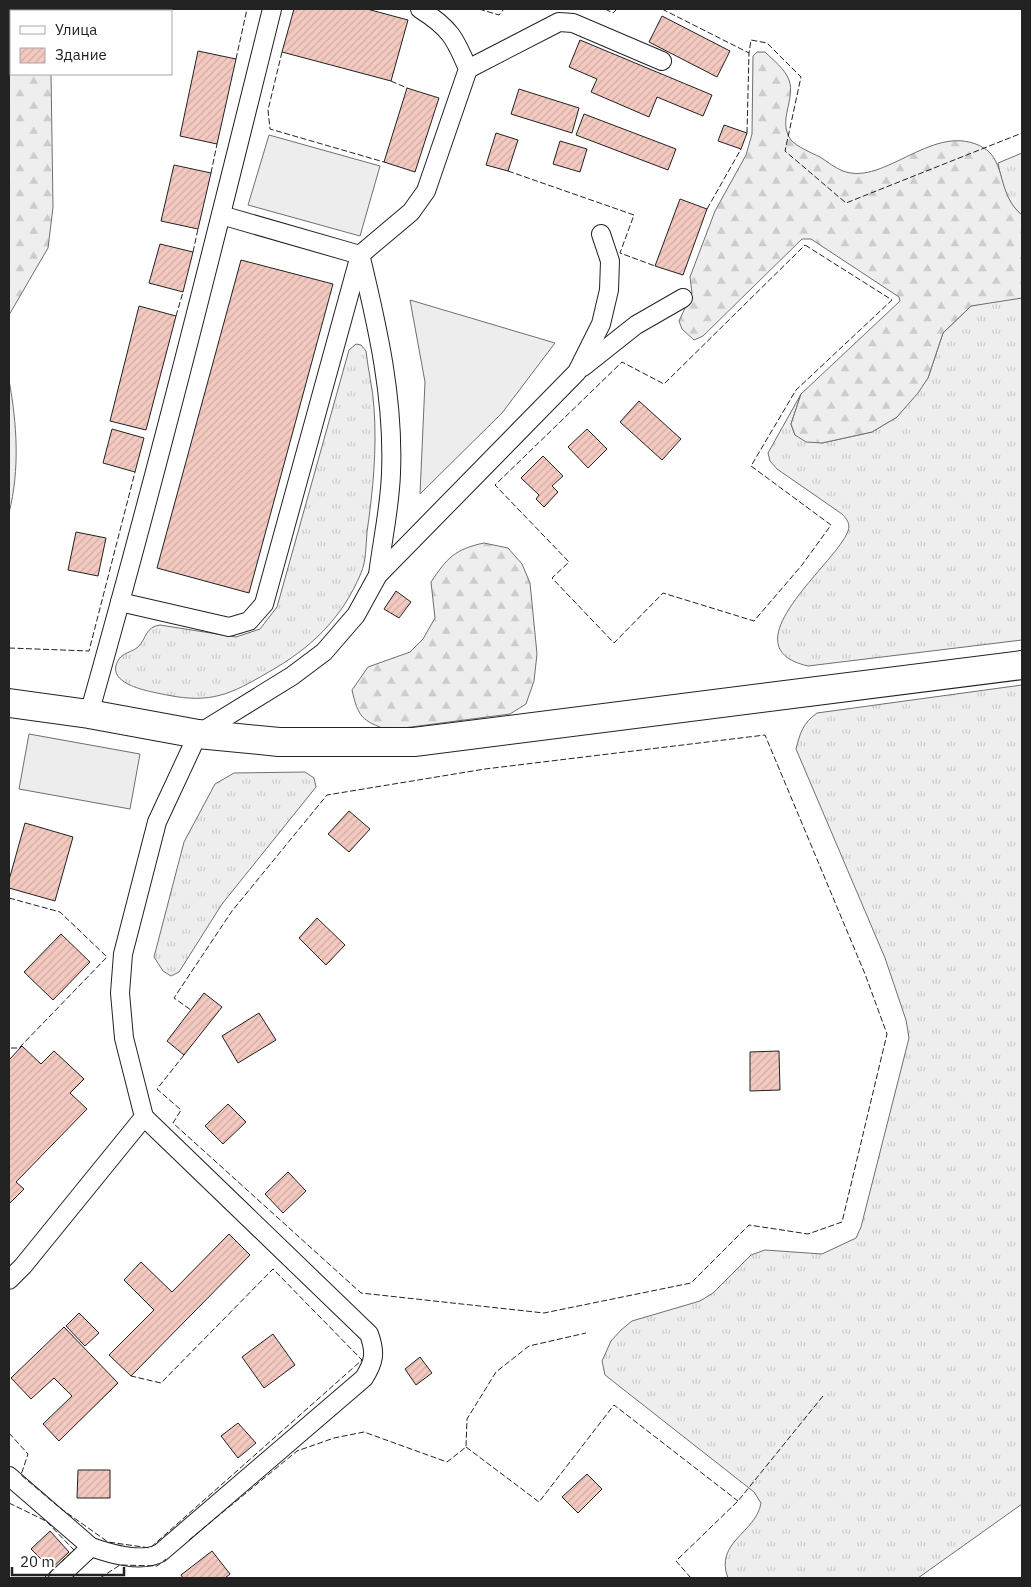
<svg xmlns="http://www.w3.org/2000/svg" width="1031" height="1587" font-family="'IBM Plex Sans',sans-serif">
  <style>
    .grass { fill: url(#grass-tufts); stroke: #6f6f6f }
    .forest { fill: url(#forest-firs); stroke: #6f6f6f }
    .parking { fill: #ededed; stroke: #6f6f6f }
    .building { fill: url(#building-hatch); stroke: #222 }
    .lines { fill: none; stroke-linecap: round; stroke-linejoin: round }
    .lane-casing { stroke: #222; stroke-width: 20 }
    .street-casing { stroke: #222; stroke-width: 30 }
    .lane { stroke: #fff; stroke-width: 18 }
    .street { stroke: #fff; stroke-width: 28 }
    .fence { stroke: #222; stroke-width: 1; stroke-dasharray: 6 2.5; stroke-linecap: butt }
  </style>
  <defs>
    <pattern id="grass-tufts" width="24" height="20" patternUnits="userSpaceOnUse" patternTransform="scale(1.25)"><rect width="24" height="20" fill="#eee"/><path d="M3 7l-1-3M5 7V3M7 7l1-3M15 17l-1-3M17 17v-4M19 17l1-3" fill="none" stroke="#ccc"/></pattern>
    <pattern id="forest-firs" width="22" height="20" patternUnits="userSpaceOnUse" patternTransform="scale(1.25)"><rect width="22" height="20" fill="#eee"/><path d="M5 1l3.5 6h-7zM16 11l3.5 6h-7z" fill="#ccc"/></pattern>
    <pattern id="building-hatch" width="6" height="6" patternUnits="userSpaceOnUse" patternTransform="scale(1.25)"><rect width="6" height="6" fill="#f3c9c0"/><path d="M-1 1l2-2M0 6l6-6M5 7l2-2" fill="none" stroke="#d0aca5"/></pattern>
  </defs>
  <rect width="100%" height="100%" fill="#fff"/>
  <g class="grass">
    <path d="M 1022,153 L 1022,215 C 1005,202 1002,182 998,163 Z"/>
    <path d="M 1009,298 L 1022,298 L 1022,640 L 808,666 C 725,647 837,563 848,531 C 851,524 846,518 842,514 L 777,469 L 770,461 L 768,453 L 801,394 L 791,424 L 795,435 L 822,443 L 872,432 L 897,417 L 928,378 L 943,333 L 971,306 Z"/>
    <path d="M 356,344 L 361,345 L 366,351 C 368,370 373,389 374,408 C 377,449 373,491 367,532 C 366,545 366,562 361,573 C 342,619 310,649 267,673 C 231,694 211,704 167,695 C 153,692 102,685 119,659 C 123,653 132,652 138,647 C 147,638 145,627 160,625 L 236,637 L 260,629 L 277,607 L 349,350 Z"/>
    <path d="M 1022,685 L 1022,1504 L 918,1578 L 728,1578 C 714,1542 756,1533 761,1503 L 754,1492 L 605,1375 L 602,1361 L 611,1341 L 621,1330 L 632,1321 L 700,1301 L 713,1293 L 751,1255 L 765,1250 L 822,1254 L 856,1238 L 861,1227 L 909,1038 L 906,1020 L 885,958 L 796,749 C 800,733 803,723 817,713 Z"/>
    <path d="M 305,772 L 314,778 L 316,787 L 222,904 L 179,972 L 171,976 L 163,971 L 154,957 L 184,842 L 215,784 L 234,773 Z"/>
  </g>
  <g class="forest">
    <path d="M 9,9 L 53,9 L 52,11 L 11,11 L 11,74 L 51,74 L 53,207 L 48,248 L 9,315 Z"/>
    <path d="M 757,52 L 765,52 C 773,60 785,69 789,80 C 796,99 777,121 791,140 C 797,147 812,153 820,157 C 828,162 835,168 843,171 C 885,187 935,119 984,148 C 1006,161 997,195 1022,215 L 1022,298 L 971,306 L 943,333 L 928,378 L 918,393 L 897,417 L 872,432 L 822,443 L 806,442 L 795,435 L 791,424 L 801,394 L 900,301 L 899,297 L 811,239 L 802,239 L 703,336 L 694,340 L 682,329 L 679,321 L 692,293 L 690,277 L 715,211 L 746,155 L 752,134 L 753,56 Z"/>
    <path d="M 9,380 C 17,424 20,469 9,513 Z"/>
    <path d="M 484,543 L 508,548 L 522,564 L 530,583 L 537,654 L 534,681 L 526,704 L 510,714 L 388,730 C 362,721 358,717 352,690 L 368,667 L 410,652 L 423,639 L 435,618 L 431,582 C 447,558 455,549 484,543 Z"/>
  </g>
  <g class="parking">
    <path d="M 269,135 L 380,166 L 360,236 L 248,205 Z"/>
    <path d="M 410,300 L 555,343 L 502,413 L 420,494 L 425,382 Z"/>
    <path d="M 29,734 L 140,754 L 130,809 L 19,789 Z"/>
  </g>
  <g class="building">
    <path d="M 294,9 L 367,9 L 408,20 L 391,81 L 282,52 Z"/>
    <path d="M 662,16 L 730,51 L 717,77 L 649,42 Z"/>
    <path d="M 580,40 L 712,95 L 703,116 L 657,97 L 649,117 L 591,92 L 597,79 L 569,67 Z"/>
    <path d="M 198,51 L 236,59 L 217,144 L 180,136 Z"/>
    <path d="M 407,88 L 439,98 L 415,172 L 384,162 Z"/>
    <path d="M 519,89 L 579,108 L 572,133 L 511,114 Z"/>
    <path d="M 584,114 L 676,149 L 668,170 L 576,135 Z"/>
    <path d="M 724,125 L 747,133 L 741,149 L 718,141 Z"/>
    <path d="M 496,133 L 518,140 L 508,171 L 486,165 Z"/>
    <path d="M 560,141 L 587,149 L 580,172 L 553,164 Z"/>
    <path d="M 174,165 L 211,173 L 198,229 L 161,221 Z"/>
    <path d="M 680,199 L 707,209 L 683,275 L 655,266 Z"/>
    <path d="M 160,244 L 193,252 L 183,292 L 149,283 Z"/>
    <path d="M 241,260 L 333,284 L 249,593 L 157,568 Z"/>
    <path d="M 139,306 L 176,316 L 146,430 L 110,421 Z"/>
    <path d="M 639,401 L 681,439 L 662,460 L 620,422 Z"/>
    <path d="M 112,429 L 144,438 L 135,472 L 103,463 Z"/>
    <path d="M 587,429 L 607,449 L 588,468 L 568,447 Z"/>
    <path d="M 543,456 L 563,476 L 552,486 L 558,492 L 544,507 L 536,499 L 539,495 L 521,478 Z"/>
    <path d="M 76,532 L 106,538 L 98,576 L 68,570 Z"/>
    <path d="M 396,591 L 411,602 L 399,618 L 384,609 Z"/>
    <path d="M 349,811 L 370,829 L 349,852 L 328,834 Z"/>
    <path d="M 25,823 L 73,837 L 55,901 L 9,888 L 9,880 Z"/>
    <path d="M 317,918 L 345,945 L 326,965 L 299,938 Z"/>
    <path d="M 61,934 L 90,962 L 53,1000 L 24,972 Z"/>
    <path d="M 204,993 L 222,1007 L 184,1055 L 167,1041 Z"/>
    <path d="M 259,1013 L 276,1040 L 238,1063 L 222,1036 Z"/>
    <path d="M 22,1046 L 41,1064 L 54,1051 L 84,1079 L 70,1093 L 87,1109 L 16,1182 L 24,1189 L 9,1204 L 9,1060 Z"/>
    <path d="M 779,1051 L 780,1090 L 750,1091 L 750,1052 Z"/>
    <path d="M 228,1104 L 246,1122 L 223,1144 L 205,1126 Z"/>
    <path d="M 288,1172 L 306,1191 L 283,1213 L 265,1194 Z"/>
    <path d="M 229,1234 L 250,1255 L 131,1376 L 109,1355 L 154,1310 L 124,1280 L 141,1262 L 172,1292 Z"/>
    <path d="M 79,1313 L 99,1333 L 85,1346 L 66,1326 Z"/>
    <path d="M 64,1327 L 118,1383 L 59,1441 L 43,1424 L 72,1396 L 54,1378 L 31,1399 L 11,1378 Z"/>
    <path d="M 273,1334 L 295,1365 L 264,1388 L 242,1357 Z"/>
    <path d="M 420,1357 L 432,1373 L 416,1385 L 405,1369 Z"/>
    <path d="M 238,1423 L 256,1443 L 238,1458 L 221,1436 Z"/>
    <path d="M 78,1470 L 110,1470 L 110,1498 L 77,1498 Z"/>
    <path d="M 587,1474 L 602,1489 L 578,1513 L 562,1497 Z"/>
    <path d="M 50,1531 L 69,1552 L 51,1569 L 31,1549 Z"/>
    <path d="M 212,1551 L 230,1574 L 225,1578 L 183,1578 L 181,1575 Z"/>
  </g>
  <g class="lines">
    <g class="lane-casing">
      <g id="lane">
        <path d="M 468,69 L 559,22 L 573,23 L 662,61"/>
        <path d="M 221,215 L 360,255"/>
        <path d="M 361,258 C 378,329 394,399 391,473 C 390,507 382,542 378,575"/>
        <path d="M 583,367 L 636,325 L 683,298"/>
        <path d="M 120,602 L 229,627 L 249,621 L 264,604 L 360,255 L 411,212 L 426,191 L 468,69 C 455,38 450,28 420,9"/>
        <path d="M 89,714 C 155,480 214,244 272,9"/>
        <path d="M 9,1280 L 23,1266 L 144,1117 L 124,1038 L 120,993 L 123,954 L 157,822 L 198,734 L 292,676 L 324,652 L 356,615 L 378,575 L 577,372 L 601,324 L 609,290 L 610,261 L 601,234"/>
        <path d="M 9,1476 L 91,1547"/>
        <path d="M 58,1578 L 91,1547 C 111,1554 141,1563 160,1553 L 364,1378 C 374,1362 376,1353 369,1334 L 144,1117"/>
      </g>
    </g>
    <g class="street-casing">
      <path id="street" d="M 9,703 L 89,714 L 198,734 L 279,742 L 414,742 L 1022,665"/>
    </g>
    <use href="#lane" class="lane"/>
    <use href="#street" class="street"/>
    <g class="fence">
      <path d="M 479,9 L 499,15 L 504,9"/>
      <path d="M 605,9 L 613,13 L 617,9"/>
      <path d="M 662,9 L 749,53"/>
      <path d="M 282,52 L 268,110 L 270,129 L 384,162"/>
      <path d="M 236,59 L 247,9"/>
      <path d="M 391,81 L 407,88"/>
      <path d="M 747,133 L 749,53 L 751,40 L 767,43 L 801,77 L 785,151 L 846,203 L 1022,133"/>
      <path d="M 508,171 L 634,215 L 620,253 L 655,266"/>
      <path d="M 211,173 L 217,144"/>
      <path d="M 707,209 L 741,149"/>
      <path d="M 805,245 L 892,300 L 796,390 L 751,466 L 831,525 L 802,565 L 754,621 L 663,593 L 614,643 L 552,578 L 569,562 L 495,485 L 622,362 L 664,384 Z"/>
      <path d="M 193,252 L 198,229"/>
      <path d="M 176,316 L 183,292"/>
      <path d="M 9,648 L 89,651 L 135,472"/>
      <path d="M 9,898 L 60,912 L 107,957 L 19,1048 L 9,1048"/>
      <path d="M 184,1055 L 157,1089 L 181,1110 L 173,1123 L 361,1293 L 544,1313 L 691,1283 L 749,1225 L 808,1234 L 842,1222 L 887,1034 L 865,974 L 765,735 L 485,769 L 327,795 L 232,911 L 174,998 L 191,1010"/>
      <path d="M 9,1433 L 28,1454 L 21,1475 L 60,1508 L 108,1542 L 150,1548 L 362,1360 L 273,1269 L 161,1383 L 131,1376"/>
      <path d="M 466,1447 L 539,1502 L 614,1405 L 738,1501"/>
      <path d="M 9,1503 L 46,1521 L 74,1550 L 44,1578"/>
      <path d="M 189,1540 L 297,1451 L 334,1438 L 364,1432 L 447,1462 L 466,1447 L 467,1419 L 496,1372 L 529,1346 L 586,1333"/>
      <path d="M 100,1578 L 120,1565 L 157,1566 L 166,1559"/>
      <path d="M 691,1578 L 676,1561 L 738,1501 L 823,1396"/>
    </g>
  </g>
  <rect width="1031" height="1587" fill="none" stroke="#222222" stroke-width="20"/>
  <rect x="10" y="10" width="162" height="65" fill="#ffffff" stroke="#a7a7a7"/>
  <rect x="20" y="26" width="25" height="8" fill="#ffffff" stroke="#a7a7a7"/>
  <text x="55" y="35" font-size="15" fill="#222222">Улица</text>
  <rect x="20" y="48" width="25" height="15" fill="url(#building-hatch)" stroke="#a7a7a7"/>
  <text x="55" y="60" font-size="15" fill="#222222">Здание</text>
  <path d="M12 1567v8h112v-8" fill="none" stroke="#222222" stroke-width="2.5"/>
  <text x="20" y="1567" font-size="15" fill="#222222" stroke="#ffffff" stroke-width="4" paint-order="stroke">20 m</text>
</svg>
